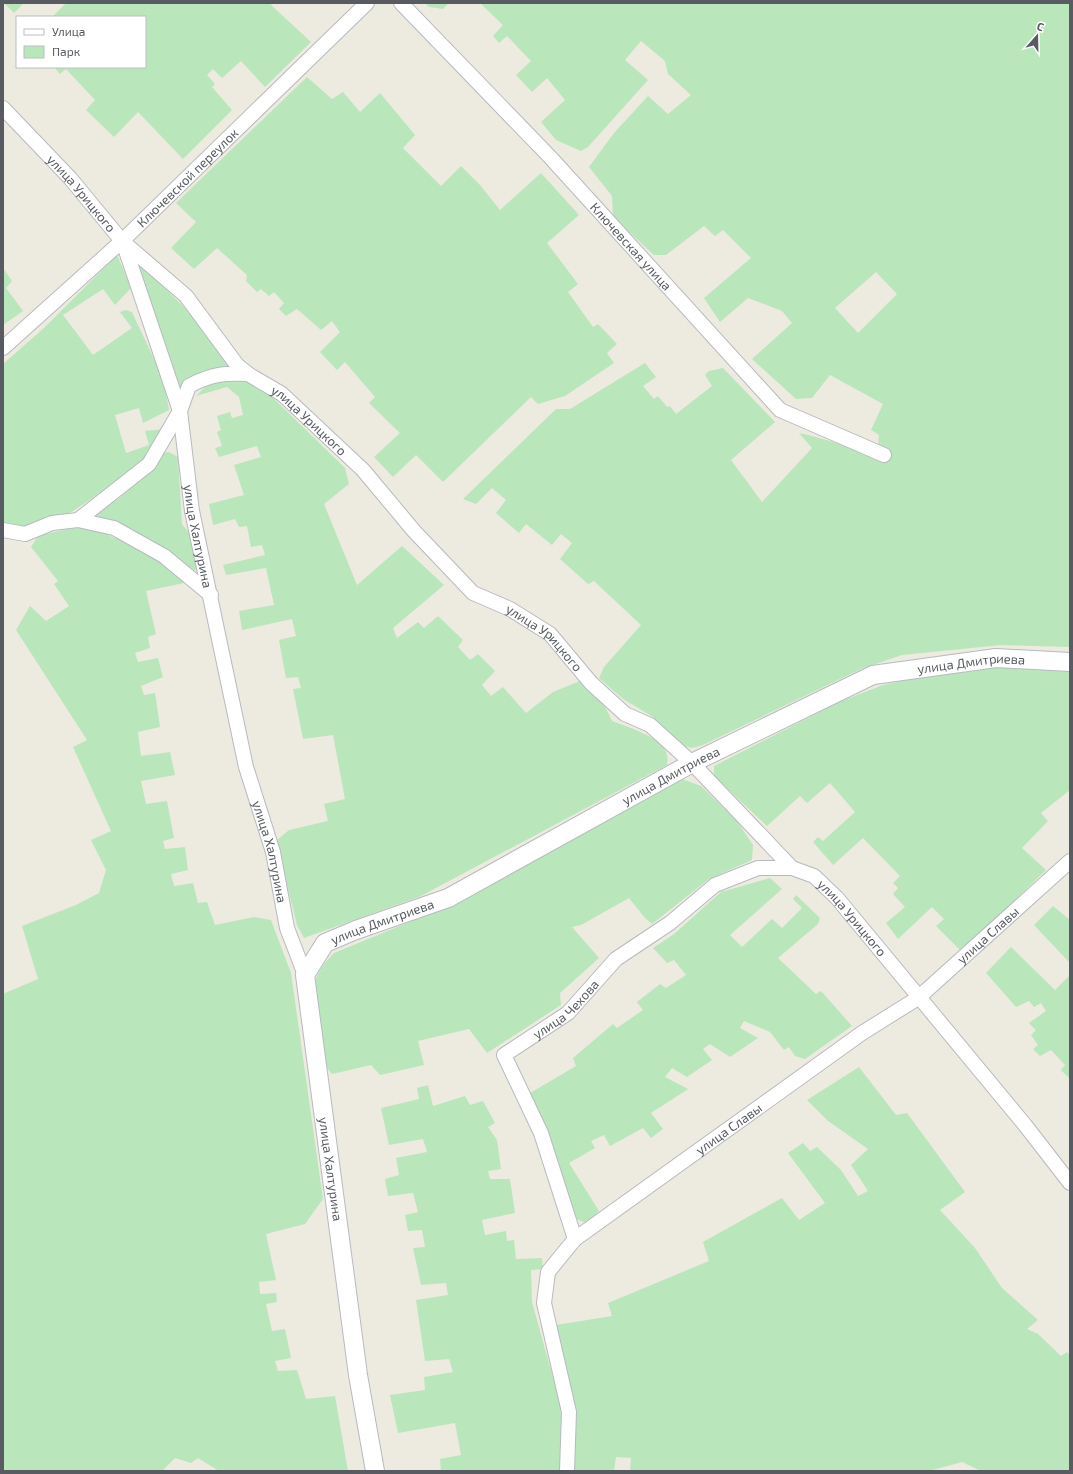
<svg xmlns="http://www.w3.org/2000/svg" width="1073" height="1474" font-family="'Exo 2',sans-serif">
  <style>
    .green { fill: #bae6bc; fill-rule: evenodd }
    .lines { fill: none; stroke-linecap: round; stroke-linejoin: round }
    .minor-casing { stroke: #b7bac0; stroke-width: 16 }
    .tertiary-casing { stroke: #b7bac0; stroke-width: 20 }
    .minor { stroke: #fff; stroke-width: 14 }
    .tertiary { stroke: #fff; stroke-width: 18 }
    .labels { text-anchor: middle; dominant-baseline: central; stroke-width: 3; stroke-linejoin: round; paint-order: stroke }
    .street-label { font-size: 13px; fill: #585c62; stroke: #fff }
  </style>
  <rect width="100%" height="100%" fill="#edeadf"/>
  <g class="green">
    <path d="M 4,3 L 24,3 L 14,13 Z"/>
    <path d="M 64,3 L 273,3 L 271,5 L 311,42 L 265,87 L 241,61 L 222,78 L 213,69 L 207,75 L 215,84 L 212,87 L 232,110 L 183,159 L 138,112 L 114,137 L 86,110 L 95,100 L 66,69 L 60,74 L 54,67 L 145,67 L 145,17 L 52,17 L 65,4 Z"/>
    <path d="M 425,3 L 449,3 L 443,9 L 429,7 Z"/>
    <path d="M 480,3 L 1070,3 L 1070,647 L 1001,645 L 902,655 L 861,669 L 703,745 L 692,748 L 681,745 L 653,717 L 623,699 L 599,678 L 604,667 L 641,625 L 594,581 L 588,584 L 560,559 L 572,543 L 561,534 L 552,545 L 526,524 L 519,533 L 496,513 L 506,500 L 492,488 L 476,504 L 463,499 L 556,409 L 570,409 L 645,363 L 656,377 L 643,386 L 654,399 L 658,396 L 667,407 L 670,406 L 676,414 L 712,386 L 705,375 L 709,371 L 723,368 L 775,422 L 731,460 L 762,502 L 812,448 L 799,433 C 826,439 852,447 877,461 L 879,435 L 871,430 L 883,404 L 830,375 L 812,398 L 796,399 L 752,359 L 792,323 L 782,311 L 748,298 L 720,322 L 704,298 L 751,258 L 723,230 L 715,236 L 704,226 L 666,255 L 654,255 L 613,217 L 612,196 L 589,167 L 614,133 L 648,96 L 668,114 L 691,95 L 668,74 L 665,61 L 641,41 L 625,60 L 648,80 L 588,147 L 581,151 L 556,140 L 541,122 L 565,100 L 547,78 L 532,92 L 516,75 L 531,61 L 507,36 L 499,43 L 493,36 L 503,25 ZM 876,272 L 897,294 L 858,333 L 835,308 Z"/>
    <path d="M 307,77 L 332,99 L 343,92 L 360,112 L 380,93 L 415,135 L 403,148 L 441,186 L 461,166 L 480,185 L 500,210 L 541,173 L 579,215 L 547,243 L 578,284 L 568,292 L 593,327 L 598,324 L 617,344 L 607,353 L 614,363 L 565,396 L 538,404 L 531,397 L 443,482 L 416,455 L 393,477 L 374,457 L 400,433 L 369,403 L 375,397 L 345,362 L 337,370 L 320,352 L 340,332 L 332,321 L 321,330 L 297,309 L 286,316 L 279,309 L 284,303 L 274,292 L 269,296 L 261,289 L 257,292 L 246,281 L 247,275 L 217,248 L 194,269 L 171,248 L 196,222 L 176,203 Z"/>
    <path d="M 117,255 L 131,288 L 115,305 L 103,289 L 63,315 L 93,355 L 132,328 L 120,312 L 126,310 L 132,312 C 147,346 164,372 169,410 L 143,423 L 139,408 L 115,415 L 126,453 L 149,445 L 145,431 L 164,429 L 150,455 L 91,499 L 70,513 L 50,518 L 24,527 L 3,526 L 3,364 L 44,328 Z"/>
    <path d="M 134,258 L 190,313 L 231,368 C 207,369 191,371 181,395 Z"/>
    <path d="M 3,268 L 12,281 L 6,288 L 23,311 L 3,325 Z"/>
    <path d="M 233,380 L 249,382 L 265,390 L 345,468 L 349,484 L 324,504 L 357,585 L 402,546 L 444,585 L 393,628 L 397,638 L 418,622 L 424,628 L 438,616 L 463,640 L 458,647 L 470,660 L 478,654 L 495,671 L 482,685 L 491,696 L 503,687 L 526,713 L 553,692 L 580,681 L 603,702 L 612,721 C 627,727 665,738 667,755 C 668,758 667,762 667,765 L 421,896 L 304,938 L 297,925 L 276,841 L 289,830 L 328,821 L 324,804 L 345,799 L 333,735 L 303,739 L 293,689 L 301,688 L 298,677 L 286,678 L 279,640 L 296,636 L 292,619 L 242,630 L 239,611 L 274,605 L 266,568 L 226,575 L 223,565 L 265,555 L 262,545 L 251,547 L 247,526 L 239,527 L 235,519 L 213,525 L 209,504 L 244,495 L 234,465 L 261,457 L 257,446 L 219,457 L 215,448 L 222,446 L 217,432 L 221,430 L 217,416 L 230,412 L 232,418 L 243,415 L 239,397 L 227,387 L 196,396 L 208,384 Z"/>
    <path d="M 169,452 L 178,457 L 182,524 L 190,534 L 201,570 L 194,570 L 167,551 L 127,527 L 90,517 L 121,497 L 162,453 Z"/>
    <path d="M 87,527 C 98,530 106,534 117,539 C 146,552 163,557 184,583 L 146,591 L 156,634 L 148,637 L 150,648 L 135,653 L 138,662 L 158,658 L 163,677 L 141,686 L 144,695 L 155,693 L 160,727 L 138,732 L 141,756 L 170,752 L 175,775 L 141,781 L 146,804 L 167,801 L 174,838 L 163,841 L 165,849 L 185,847 L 188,870 L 171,874 L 174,886 L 193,883 L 198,903 L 207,902 L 215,925 L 254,917 L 271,920 L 291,973 L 323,1199 L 305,1224 L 266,1234 L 276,1280 L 259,1282 L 260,1294 L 276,1293 L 277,1302 L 266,1304 L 272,1331 L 285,1329 L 291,1358 L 275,1361 L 278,1371 L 297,1370 L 306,1399 L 335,1396 L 348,1471 L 219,1471 L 198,1458 L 191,1463 L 175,1458 L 162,1471 L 3,1471 L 3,994 L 38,979 L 22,926 L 76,905 L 99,893 L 106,870 L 91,840 L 111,831 L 73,747 L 87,740 L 16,630 L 30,606 L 46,621 L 69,606 L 54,584 L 58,581 L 31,547 L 38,536 L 67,529 Z"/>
    <path d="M 990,666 L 1070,669 L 1070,790 L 1041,813 L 1048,821 L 1022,848 L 1046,870 L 983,931 L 960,950 L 936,926 L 944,919 L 932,907 L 898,939 L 886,923 L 905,907 L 893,894 L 898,888 L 893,883 L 900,876 L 863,838 L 833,865 L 813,842 L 818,837 L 823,841 L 855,812 L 830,783 L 807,803 L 800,796 L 767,826 L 714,776 L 714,766 L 839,702 L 883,685 L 937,673 Z"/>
    <path d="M 682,779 L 701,786 L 737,821 L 753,845 L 752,860 L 709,879 L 652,924 L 645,918 L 629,898 L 581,925 L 572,927 L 599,958 L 560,993 L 561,1005 L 487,1053 L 469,1029 L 418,1041 L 424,1065 L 380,1075 L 371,1065 L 332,1074 L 327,1068 L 313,988 C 317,973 323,964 334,953 L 446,907 Z"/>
    <path d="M 770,878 L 782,889 L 730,935 L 742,947 L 772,919 L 782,928 L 802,908 L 793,899 L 796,895 L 820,918 L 818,924 L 778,958 L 816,994 L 821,991 L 852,1026 L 805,1059 L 795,1056 L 789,1047 L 784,1050 L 770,1032 L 744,1021 L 740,1028 L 758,1038 L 730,1057 L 710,1044 L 703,1049 L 712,1060 L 687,1077 L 672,1068 L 665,1077 L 688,1089 L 651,1113 L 663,1129 L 651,1138 L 643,1128 L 610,1146 L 604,1135 L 591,1141 L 595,1148 L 569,1163 L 599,1211 L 586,1223 L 576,1219 L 553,1148 L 530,1093 L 576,1066 L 573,1058 L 613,1024 L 617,1028 L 643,1010 L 637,1002 L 660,984 L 666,988 L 686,975 L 674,960 L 667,963 L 653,948 L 674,934 L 721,892 Z"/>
    <path d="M 1053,906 L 1070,920 L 1070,963 L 1034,925 Z"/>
    <path d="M 1011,947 L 1055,990 L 1070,975 L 1070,1079 L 1061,1070 L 1065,1065 L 1051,1050 L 1040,1056 L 1033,1049 L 1038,1045 L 1031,1035 L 1036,1030 L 1029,1023 L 1046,1011 L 1041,1003 L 1034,1007 L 1029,1001 L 1016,1007 L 986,973 Z"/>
    <path d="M 859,1067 L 896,1115 L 907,1113 L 965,1192 L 940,1210 L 975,1248 L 1002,1288 L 1038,1320 L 1027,1329 L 1038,1334 L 1061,1356 L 1067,1352 L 1070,1355 L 1070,1471 L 981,1471 L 962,1462 L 929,1471 L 630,1471 L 631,1458 L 616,1457 L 614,1471 L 572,1471 L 575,1414 L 572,1392 L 556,1325 L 612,1316 L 608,1303 L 709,1261 L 703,1242 L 782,1198 L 799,1220 L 825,1203 L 788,1153 L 803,1143 L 810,1151 L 817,1147 L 841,1170 L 858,1196 L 868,1191 L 851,1165 L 868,1149 L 828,1121 L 807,1100 Z"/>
    <path d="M 428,1085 L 433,1106 L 465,1096 L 470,1105 L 483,1101 L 495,1123 L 488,1127 L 497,1140 L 501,1169 L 488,1171 L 490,1179 L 510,1179 L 515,1213 L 482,1220 L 485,1235 L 506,1231 L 507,1241 L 514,1240 L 516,1259 L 542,1258 L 543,1269 L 531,1270 L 532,1302 L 560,1403 L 563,1440 L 560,1471 L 441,1471 L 440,1459 L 461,1455 L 455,1423 L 398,1433 L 390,1395 L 425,1390 L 424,1377 L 453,1372 L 449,1359 L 425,1361 L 416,1300 L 448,1295 L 446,1283 L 421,1285 L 413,1248 L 425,1247 L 422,1230 L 408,1231 L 405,1215 L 418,1212 L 413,1193 L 388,1196 L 385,1179 L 399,1175 L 396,1158 L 427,1152 L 423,1139 L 389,1145 L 381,1108 L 419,1099 L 417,1088 Z"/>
  </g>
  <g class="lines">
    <g class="minor-casing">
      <g id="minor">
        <path id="s1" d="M 401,3 L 550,157 L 780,410 L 884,455"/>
        <path id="s2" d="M 3,108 L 70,178 L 122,241 L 186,296 L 237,365 L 248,374 L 282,394 L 363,470 L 414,531 L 473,593 L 510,609 L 550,634 L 591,683 L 625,714 L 650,725 L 692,763 L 792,868 L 814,876 L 837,898 L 1025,1125 L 1070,1183"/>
        <path id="s3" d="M 123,242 L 180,411 L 192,511 L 246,767 L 273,852 L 287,928 L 305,975"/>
        <path id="s4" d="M 3,348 L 122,241 L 367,3"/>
        <path d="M 78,520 L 114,528 L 164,556 L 211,595"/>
        <path d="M 3,530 L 25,534 L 52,523 L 78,520 L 149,464 L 180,411 L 189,386 C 211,374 224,373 248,374"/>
        <path id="s5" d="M 575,1239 L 541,1133 L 504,1055 L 568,1013 L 616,959 L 670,923 L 715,885 L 758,868 L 792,868"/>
        <path id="s6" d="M 567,1471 L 569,1412 L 544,1303 L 548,1272 L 575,1239 L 862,1033 L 918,998 L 1070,861"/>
      </g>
    </g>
    <g class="tertiary-casing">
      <g id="tertiary">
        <path id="s7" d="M 375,1471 L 358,1375 L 305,975 L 325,943 L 356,930 L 448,898 L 692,763 L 873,675 L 996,658 L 1070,662"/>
      </g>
    </g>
    <use href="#minor" class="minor"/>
    <use href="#tertiary" class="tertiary"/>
  </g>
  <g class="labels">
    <g class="street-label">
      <text stroke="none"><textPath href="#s4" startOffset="251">Ключевской переулок</textPath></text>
      <text stroke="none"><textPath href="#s2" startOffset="116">улица Урицкого</textPath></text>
      <text stroke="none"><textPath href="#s1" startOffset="335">Ключевская улица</textPath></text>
      <text stroke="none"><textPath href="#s2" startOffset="440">улица Урицкого</textPath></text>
      <text stroke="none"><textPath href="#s3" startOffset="305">улица Халтурина</textPath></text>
      <text stroke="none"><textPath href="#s2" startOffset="764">улица Урицкого</textPath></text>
      <text stroke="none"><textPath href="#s7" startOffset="1249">улица Дмитриева</textPath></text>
      <text stroke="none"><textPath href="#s7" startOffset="924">улица Дмитриева</textPath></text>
      <text stroke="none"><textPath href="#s3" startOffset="629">улица Халтурина</textPath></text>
      <text stroke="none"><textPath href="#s2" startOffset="1185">улица Урицкого</textPath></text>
      <text stroke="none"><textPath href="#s7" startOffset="600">улица Дмитриева</textPath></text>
      <text stroke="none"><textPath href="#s6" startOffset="758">улица Славы</textPath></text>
      <text stroke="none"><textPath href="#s5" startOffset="275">улица Чехова</textPath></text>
      <text stroke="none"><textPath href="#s6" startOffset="434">улица Славы</textPath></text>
      <text transform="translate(331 1169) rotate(82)">улица Халтурина</text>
    </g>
  </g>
  <rect width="1073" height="1474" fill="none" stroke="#585c62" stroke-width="8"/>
  <rect x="16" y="16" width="130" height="52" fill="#ffffff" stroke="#bcbec0"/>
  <rect x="24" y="29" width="20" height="6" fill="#ffffff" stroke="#bcbec0"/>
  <text x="52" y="36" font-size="12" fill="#585c62">Улица</text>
  <rect x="24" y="46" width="20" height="12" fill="#bae6bc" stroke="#bcbec0"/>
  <text x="52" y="56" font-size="12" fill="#585c62">Парк</text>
  <g transform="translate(1037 36) rotate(20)" stroke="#ffffff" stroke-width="3" paint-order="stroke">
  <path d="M0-3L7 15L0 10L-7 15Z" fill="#585c62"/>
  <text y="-6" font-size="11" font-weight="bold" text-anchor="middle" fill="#585c62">С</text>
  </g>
</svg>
